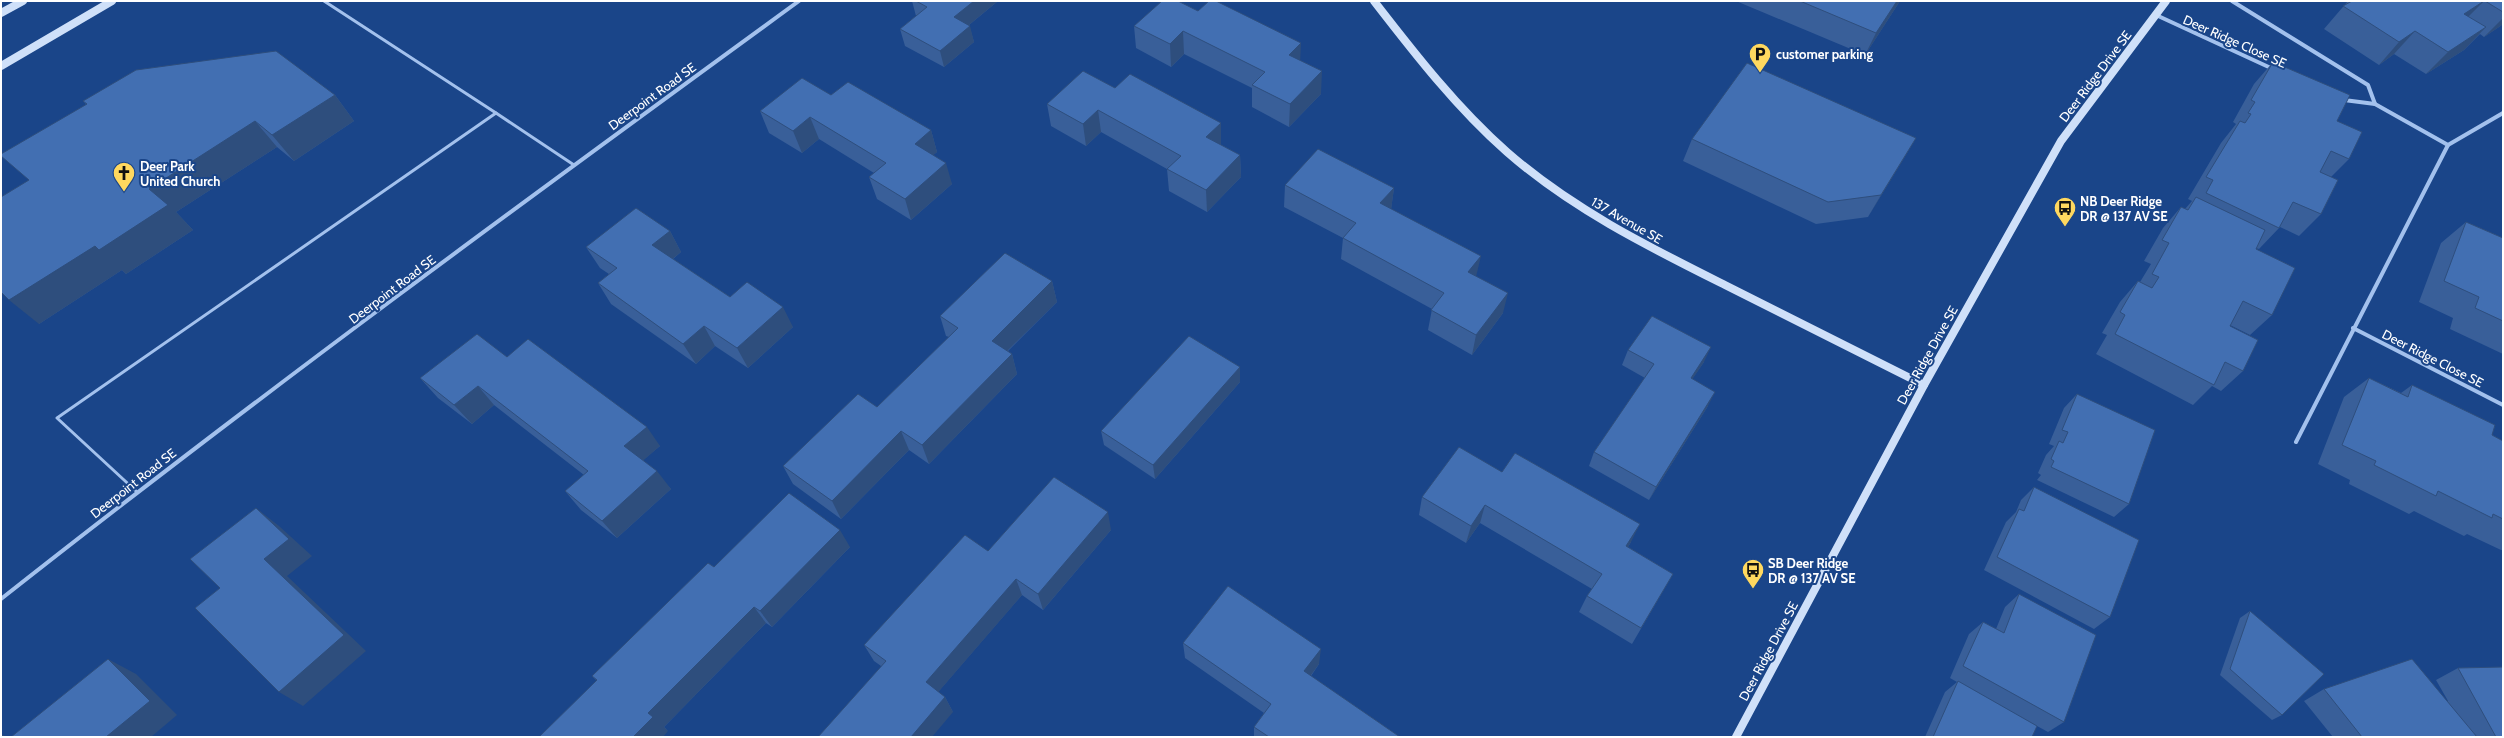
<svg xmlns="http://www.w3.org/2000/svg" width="2504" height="738" font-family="Cabin,sans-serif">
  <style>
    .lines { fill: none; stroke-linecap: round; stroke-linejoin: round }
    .lane { stroke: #a3c1ed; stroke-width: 3 }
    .street { stroke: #a3c1ed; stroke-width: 4 }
    .secondary { stroke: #cfe0f9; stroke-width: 8 }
    .wall { fill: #395f99 }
    .shaded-wall { fill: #2e4e7d }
    .building { fill: #426fb2; stroke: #2e4e7d }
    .labels { text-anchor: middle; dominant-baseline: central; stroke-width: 4; stroke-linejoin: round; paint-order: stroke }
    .street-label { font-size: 13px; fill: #fff; stroke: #1a4589 }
    .poi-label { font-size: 13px; font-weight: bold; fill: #fff; stroke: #1a4589; text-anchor: start }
  </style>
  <rect width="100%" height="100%" fill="#1a4589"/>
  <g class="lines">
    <g class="lane">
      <path d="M 324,1 L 496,113"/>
      <path d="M 137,492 L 57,418 L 496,113 L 574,165"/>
    </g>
    <g class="street">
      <path d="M 2232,1 L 2368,85 L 2375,104"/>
      <path d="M 2156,15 L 2273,69"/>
      <path d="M 2344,100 L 2375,104 L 2448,145"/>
      <path d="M 2353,328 L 2503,405"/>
      <path d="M 2296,442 L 2448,145 L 2503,113"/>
      <path d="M 1,599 C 262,393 530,197 799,1"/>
    </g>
    <g class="secondary">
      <path d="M 1374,1 C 1415,54 1457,108 1507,152 C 1572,209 1649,247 1725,285 C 1792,319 1858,352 1924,385"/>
      <path d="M 1,13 L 23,1"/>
      <path d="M 1,66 L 112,1"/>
      <path d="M 1736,737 L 1924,385 L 2061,141 L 2166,1"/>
    </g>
  </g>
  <g class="wall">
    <path d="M 912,1 L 998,1 L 969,25 L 974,42 L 944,67 L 905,46 L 900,29 L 916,16 Z"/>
    <path d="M 1736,1 L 1900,1 L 1865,55 Z"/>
    <path d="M 2348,1 L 2503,1 L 2503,24 L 2499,27 L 2484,37 L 2480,34 L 2464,50 L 2426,74 L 2394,54 L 2379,65 L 2324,29 Z"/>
    <path d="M 1198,11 L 1300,60 L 1321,94 L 1289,127 L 1252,107 L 1252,88 L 1184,54 L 1171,67 L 1136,48 L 1134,26 Z"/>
    <path d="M 2273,62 L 2337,121 L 2349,159 L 2331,177 L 2321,214 L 2299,236 L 2280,227 L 2259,249 L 2256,248 L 2256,249 L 2272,315 L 2250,335 L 2230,325 L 2230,326 L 2243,371 L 2221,391 L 2212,386 L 2193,405 L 2096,354 L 2107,335 L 2102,333 L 2120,302 L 2138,281 L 2140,282 L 2151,264 L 2144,261 L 2163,228 L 2181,207 L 2185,209 L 2192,201 L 2188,199 L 2221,143 L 2236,124 L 2233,122 L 2254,84 Z"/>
    <path d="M 1115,88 L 1221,123 L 1221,145 L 1240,155 L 1241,177 L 1207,212 L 1169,191 L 1167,169 L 1101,132 L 1086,146 L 1051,126 L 1047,104 Z"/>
    <path d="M 335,95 L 354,121 L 294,161 L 277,147 L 176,212 L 193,230 L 126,274 L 122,270 L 39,324 L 28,180 L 86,104 L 83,101 Z"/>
    <path d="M 831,95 L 931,130 L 937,152 L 933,155 L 952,184 L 911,220 L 877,199 L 869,177 L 874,173 L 819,139 L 802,153 L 769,133 L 760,111 Z"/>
    <path d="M 1916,138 L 1868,217 L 1816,224 L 1683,161 L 1692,139 Z"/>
    <path d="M 1285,185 L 1394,188 L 1391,209 L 1476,276 L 1503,313 L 1472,355 L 1428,330 L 1432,309 L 1341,259 L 1343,238 L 1284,207 Z"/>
    <path d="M 2466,222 L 2503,238 L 2503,354 L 2450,329 L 2453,318 L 2419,302 L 2441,243 Z"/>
    <path d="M 670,231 L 681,252 L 673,259 L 730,297 L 793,327 L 748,368 L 715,346 L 696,364 L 611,304 L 598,283 L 609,274 L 600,268 L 586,247 Z"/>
    <path d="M 1052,281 L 1057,302 L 1008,351 L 1012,354 L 1017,374 L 929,464 L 909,450 L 841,519 L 793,484 L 783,466 L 877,407 L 949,337 L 946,336 L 940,316 Z"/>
    <path d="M 1628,350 L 1704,362 L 1692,379 L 1708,406 L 1649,500 L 1589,466 L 1594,452 L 1645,378 L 1622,365 Z"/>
    <path d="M 507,357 L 660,446 L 643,460 L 671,489 L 617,538 L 581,510 L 565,491 L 584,475 L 494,405 L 472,424 L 438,398 L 420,378 Z"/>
    <path d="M 1240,367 L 1240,382 L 1155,479 L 1104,445 L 1101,431 Z"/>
    <path d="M 2369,378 L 2401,393 L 2412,385 L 2492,435 L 2503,441 L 2503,550 L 2501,550 L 2467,534 L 2464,536 L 2414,511 L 2409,514 L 2349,484 L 2350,480 L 2318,464 L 2344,397 Z"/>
    <path d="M 2077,394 L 2129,504 L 2114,517 L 2037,480 L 2041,475 L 2038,473 L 2046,455 L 2054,446 L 2049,444 L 2064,408 Z"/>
    <path d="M 1502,472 L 1631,542 L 1628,547 L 1673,574 L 1632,644 L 1579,612 L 1587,596 L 1592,589 L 1480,523 L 1466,543 L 1419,515 L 1422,497 Z"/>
    <path d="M 2034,487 L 2110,617 L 2094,629 L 1984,570 L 2006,522 L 2016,512 L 2021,500 Z"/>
    <path d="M 1111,530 L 1043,610 L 1022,595 L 938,692 L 945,697 L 953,712 L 881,666 L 874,661 L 864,645 L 988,551 Z"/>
    <path d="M 850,547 L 772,627 L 766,623 L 664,727 L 668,731 L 597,681 L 592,676 L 714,567 Z"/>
    <path d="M 2019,594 L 2064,722 L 2048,732 L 2037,726 L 2032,737 L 1925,737 L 1945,692 L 1957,682 L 1950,678 L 1969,634 L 1983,622 L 1996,629 L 2005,607 Z"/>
    <path d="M 2250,611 L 2282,715 L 2272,720 L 2220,675 L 2240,618 Z"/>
    <path d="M 1183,643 L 1319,664 L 1311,676 L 1400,737 L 1254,737 L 1254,727 L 1264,713 L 1185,658 Z"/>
    <path d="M 2458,668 L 2503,737 L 2333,737 L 2304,701 L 2324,689 L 2448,701 L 2436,680 Z"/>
  </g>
  <g class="shaded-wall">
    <path d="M 974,1 L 998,1 L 958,34 L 954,17 Z"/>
    <path d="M 1897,1 L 1900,1 L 1865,55 L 1876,33 Z"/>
    <path d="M 2484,1 L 2462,23 L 2464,14 Z"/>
    <path d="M 2503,18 L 2503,24 L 2499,27 L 2484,37 Z"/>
    <path d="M 970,26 L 974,42 L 944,67 L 940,51 Z"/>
    <path d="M 2486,27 L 2464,50 L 2426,74 L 2448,52 Z"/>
    <path d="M 1183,31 L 1184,54 L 1171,67 L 1170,44 Z"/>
    <path d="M 2415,31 L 2394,54 L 2379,65 L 2399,42 Z"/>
    <path d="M 1301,43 L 1300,65 L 1289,55 Z"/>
    <path d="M 1322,71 L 1321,94 L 1289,127 L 1290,104 Z"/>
    <path d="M 335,95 L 354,121 L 294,161 L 272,135 Z"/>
    <path d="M 1098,110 L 1101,132 L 1086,146 L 1083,124 Z"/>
    <path d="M 810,117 L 819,139 L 802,153 L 793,131 Z"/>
    <path d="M 255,121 L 277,147 L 176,212 L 193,230 L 126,274 L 122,270 L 39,324 L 9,300 L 149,189 Z"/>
    <path d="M 1221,123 L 1221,145 L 1206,137 Z"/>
    <path d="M 931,130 L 937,152 L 921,166 L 915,144 Z"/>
    <path d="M 1916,138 L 1903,160 L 1868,217 L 1881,195 Z"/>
    <path d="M 1240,155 L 1241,177 L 1207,212 L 1206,190 Z"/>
    <path d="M 946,163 L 952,184 L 911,220 L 905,199 Z"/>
    <path d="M 1394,188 L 1391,210 L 1380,203 Z"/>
    <path d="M 670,231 L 681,252 L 664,266 L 652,245 Z"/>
    <path d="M 1481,256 L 1476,277 L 1468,272 Z"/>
    <path d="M 1052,281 L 1057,302 L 997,361 L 992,341 Z"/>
    <path d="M 1508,293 L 1503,313 L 1472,355 L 1476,335 Z"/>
    <path d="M 783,307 L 793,327 L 748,368 L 737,348 Z"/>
    <path d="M 704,326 L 715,346 L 696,364 L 683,344 Z"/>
    <path d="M 1711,347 L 1704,362 L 1683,393 L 1691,378 Z"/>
    <path d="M 1012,354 L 1017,374 L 929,464 L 922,445 Z"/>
    <path d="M 1240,367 L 1240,382 L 1155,479 L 1153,465 Z"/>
    <path d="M 478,386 L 494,405 L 472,424 L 454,405 Z"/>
    <path d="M 1715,392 L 1708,406 L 1649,500 L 1656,487 Z"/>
    <path d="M 647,427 L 660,446 L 638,465 L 624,446 Z"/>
    <path d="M 901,431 L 909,450 L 841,519 L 832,501 Z"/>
    <path d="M 657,471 L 671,489 L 617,538 L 602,521 Z"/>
    <path d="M 1485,505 L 1480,523 L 1466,543 L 1471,526 Z"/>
    <path d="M 256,508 L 279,526 L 312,556 L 287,576 L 366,651 L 303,706 L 279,692 Z"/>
    <path d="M 1108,512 L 1111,530 L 1043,610 L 1038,594 Z"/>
    <path d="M 1640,524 L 1631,542 L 1618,564 L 1626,546 Z"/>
    <path d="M 840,530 L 850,547 L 772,627 L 760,611 Z"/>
    <path d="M 1016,579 L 1022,595 L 934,697 L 926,682 Z"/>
    <path d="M 754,607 L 766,623 L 664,727 L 668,731 L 663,737 L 633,737 L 648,713 Z"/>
    <path d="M 1321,649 L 1319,664 L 1303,686 L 1304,671 Z"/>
    <path d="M 108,659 L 136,674 L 177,715 L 151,737 L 106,737 Z"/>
    <path d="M 945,697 L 953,712 L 932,737 L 911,737 Z"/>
    <path d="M 1,734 L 7,737 L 1,737 Z"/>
  </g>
  <g class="building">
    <path d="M 916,1 L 974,1 L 954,17 L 970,26 L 940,51 L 900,29 L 927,7 Z"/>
    <path d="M 1162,1 L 1178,1 L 1198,11 L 1209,1 L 1216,1 L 1301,43 L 1289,55 L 1322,71 L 1290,104 L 1252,85 L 1265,72 L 1183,31 L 1170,44 L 1134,26 Z"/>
    <path d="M 1800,1 L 1897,1 L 1876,33 Z"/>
    <path d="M 2352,1 L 2484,1 L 2464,14 L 2486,27 L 2448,52 L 2415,31 L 2399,42 L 2343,6 Z"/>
    <path d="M 2485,1 L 2503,1 L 2503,12 Z"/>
    <path d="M 276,51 L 335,95 L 272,135 L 255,121 L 149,189 L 168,205 L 99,250 L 95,246 L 9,300 L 1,292 L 1,197 L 29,180 L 1,156 L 1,154 L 87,104 L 83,101 L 136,70 Z"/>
    <path d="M 2273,62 L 2350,95 L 2337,121 L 2362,132 L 2349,159 L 2331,151 L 2320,172 L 2338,180 L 2321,214 L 2293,202 L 2279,228 L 2206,193 L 2213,180 L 2206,177 L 2240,121 L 2245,123 L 2251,114 L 2248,113 L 2255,102 L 2251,100 Z"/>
    <path d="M 1747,63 L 1916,138 L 1881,195 L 1828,202 L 1692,139 Z"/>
    <path d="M 1083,71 L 1115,88 L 1130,74 L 1221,123 L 1206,137 L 1240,155 L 1206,190 L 1167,169 L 1181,156 L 1098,110 L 1083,124 L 1047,104 Z"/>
    <path d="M 802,78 L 831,95 L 848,82 L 931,130 L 915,144 L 946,163 L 905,199 L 869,177 L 886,163 L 810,117 L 793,131 L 760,111 Z"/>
    <path d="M 1318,149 L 1394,188 L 1380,203 L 1481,256 L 1468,272 L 1508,293 L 1476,335 L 1431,310 L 1444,293 L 1343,238 L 1356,223 L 1285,185 Z"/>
    <path d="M 2196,197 L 2265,230 L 2256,249 L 2295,268 L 2272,315 L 2243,301 L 2230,326 L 2258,340 L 2243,371 L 2225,362 L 2214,385 L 2115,334 L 2125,315 L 2120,312 L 2138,281 L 2152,288 L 2159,277 L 2152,274 L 2169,243 L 2162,240 L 2181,207 L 2188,210 Z"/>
    <path d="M 636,208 L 670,231 L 652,245 L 730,297 L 747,282 L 783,307 L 737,348 L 704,326 L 683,344 L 598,283 L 617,268 L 586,247 Z"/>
    <path d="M 2466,222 L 2503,238 L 2503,321 L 2475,308 L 2479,297 L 2444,281 Z"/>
    <path d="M 1005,253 L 1052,281 L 992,341 L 1012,354 L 922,445 L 901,431 L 832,501 L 783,466 L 858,394 L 877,407 L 958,328 L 940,316 Z"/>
    <path d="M 1652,316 L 1711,347 L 1691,378 L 1715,392 L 1656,487 L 1594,452 L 1654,364 L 1628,350 Z"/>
    <path d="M 477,334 L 507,357 L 528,339 L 647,427 L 624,446 L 657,471 L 602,521 L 565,491 L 588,471 L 478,386 L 454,405 L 420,378 Z"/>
    <path d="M 1189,336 L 1240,367 L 1153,465 L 1101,431 Z"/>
    <path d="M 2369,378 L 2408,397 L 2412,385 L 2495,425 L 2492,435 L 2503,441 L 2503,519 L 2493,514 L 2492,518 L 2438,491 L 2436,496 L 2374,465 L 2376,461 L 2342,445 Z"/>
    <path d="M 2077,394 L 2155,430 L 2129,504 L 2051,467 L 2054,461 L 2051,459 L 2059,441 L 2063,443 L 2068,432 L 2062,430 Z"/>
    <path d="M 1459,447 L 1502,472 L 1515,453 L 1640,524 L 1626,546 L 1673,574 L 1641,628 L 1587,596 L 1602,574 L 1485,505 L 1471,526 L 1422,497 Z"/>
    <path d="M 1054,477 L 1108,512 L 1038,594 L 1016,579 L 926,682 L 945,697 L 911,737 L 818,737 L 886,661 L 864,645 L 965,535 L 988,551 Z"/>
    <path d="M 2034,487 L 2139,540 L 2110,617 L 1997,557 L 2019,509 L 2024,511 Z"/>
    <path d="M 789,493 L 840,530 L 760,611 L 754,607 L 648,713 L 653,717 L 633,737 L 539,737 L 597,680 L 592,676 L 708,563 L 714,567 Z"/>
    <path d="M 256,508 L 289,539 L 264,559 L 344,635 L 279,692 L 195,608 L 220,588 L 190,559 Z"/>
    <path d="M 1228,586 L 1321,649 L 1304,671 L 1400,737 L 1269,737 L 1254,727 L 1271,704 L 1183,643 Z"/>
    <path d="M 2019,594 L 2096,635 L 2064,722 L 1963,666 L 1983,622 L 2004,633 Z"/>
    <path d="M 2250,611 L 2324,674 L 2282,715 L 2230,669 Z"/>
    <path d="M 108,659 L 150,701 L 106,737 L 11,737 Z"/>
    <path d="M 2412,659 L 2477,737 L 2362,737 L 2324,689 Z"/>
    <path d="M 2503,667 L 2503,737 L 2496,737 L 2458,668 Z"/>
    <path d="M 1958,681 L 2037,726 L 2032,737 L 1933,737 Z"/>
  </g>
  <defs>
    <g id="parking-pin" transform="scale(1.15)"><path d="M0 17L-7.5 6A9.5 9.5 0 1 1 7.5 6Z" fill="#ffd85f" stroke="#1a4589"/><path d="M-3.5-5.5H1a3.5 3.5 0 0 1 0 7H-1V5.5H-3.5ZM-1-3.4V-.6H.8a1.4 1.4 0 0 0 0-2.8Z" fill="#111"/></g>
    <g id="church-pin" transform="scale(1.15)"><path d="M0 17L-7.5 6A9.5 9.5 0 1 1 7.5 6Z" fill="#ffd85f" stroke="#1a4589"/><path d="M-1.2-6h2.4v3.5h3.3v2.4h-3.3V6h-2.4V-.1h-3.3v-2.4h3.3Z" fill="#111"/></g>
    <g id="bus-pin" transform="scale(1.15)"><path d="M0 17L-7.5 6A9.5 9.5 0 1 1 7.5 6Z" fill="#ffd85f" stroke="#1a4589"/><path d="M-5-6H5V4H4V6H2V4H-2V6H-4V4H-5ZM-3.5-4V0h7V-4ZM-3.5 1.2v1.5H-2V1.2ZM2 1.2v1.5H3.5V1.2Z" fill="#111"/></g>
  </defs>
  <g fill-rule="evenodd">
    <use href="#parking-pin" x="1760" y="54"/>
    <use href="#church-pin" x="124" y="173"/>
    <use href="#bus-pin" x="2065" y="208"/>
    <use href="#bus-pin" x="1753" y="570"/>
  </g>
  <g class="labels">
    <g class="street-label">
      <text transform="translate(2235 41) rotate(24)">Deer Ridge Close SE</text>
      <text transform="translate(2095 76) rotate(-53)">Deer Ridge Drive SE</text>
      <text transform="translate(652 96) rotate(-36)">Deerpoint Road SE</text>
      <text transform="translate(1627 220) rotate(30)">137 Avenue SE</text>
      <text transform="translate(392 289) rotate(-37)">Deerpoint Road SE</text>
      <text transform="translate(1927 355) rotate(-61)">Deer Ridge Drive SE</text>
      <text transform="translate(2433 358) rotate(27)">Deer Ridge Close SE</text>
      <text transform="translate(133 483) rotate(-38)">Deerpoint Road SE</text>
      <text transform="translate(1768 651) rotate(-62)">Deer Ridge Drive SE</text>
    </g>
    <g class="poi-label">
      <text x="1776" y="54">customer parking</text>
      <text x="140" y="166">Deer Park<tspan x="140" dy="15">United Church</tspan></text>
      <text x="2080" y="201">NB Deer Ridge<tspan x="2080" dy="15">DR @ 137 AV SE</tspan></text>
      <text x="1768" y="563">SB Deer Ridge<tspan x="1768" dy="15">DR @ 137 AV SE</tspan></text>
    </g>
  </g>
  <rect width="2504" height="738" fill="none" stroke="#ffffff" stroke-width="4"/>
</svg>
